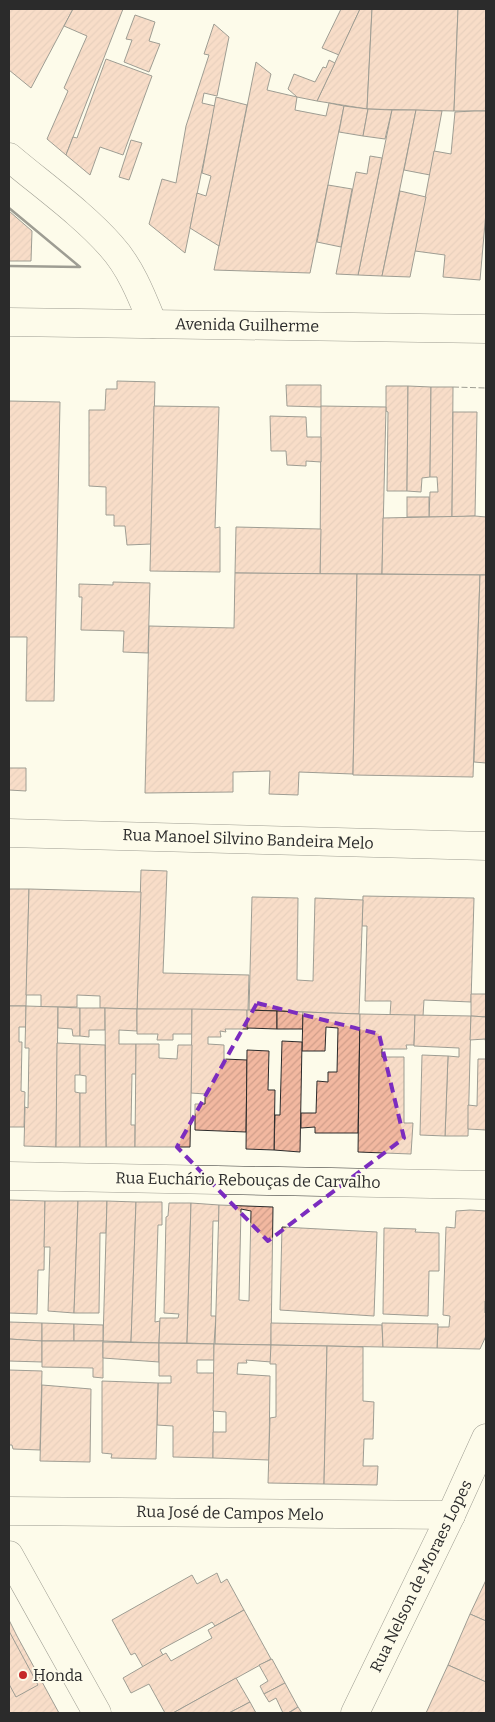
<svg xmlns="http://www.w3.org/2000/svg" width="495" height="1722" font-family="Bitter,serif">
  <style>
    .building { fill: url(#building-hatch); stroke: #2b2b2b; fill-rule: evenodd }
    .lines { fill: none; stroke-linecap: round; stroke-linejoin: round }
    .street-casing { stroke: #2b2b2b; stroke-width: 29 }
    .secondary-casing { stroke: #2b2b2b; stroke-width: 29 }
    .street { stroke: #fdfbea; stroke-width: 28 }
    .secondary { stroke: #fdfbea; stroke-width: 28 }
    .fence { stroke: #2b2b2b; stroke-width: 1; stroke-dasharray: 6 2.5; stroke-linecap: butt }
    .wall { stroke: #2b2b2b; stroke-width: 2.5 }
    .marked { fill: none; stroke: #7b2cbf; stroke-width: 4; stroke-dasharray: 10 6; stroke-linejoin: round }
    .poi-dot { fill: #c62828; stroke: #fdfbea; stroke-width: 2 }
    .labels { text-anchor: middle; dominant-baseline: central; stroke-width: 4; stroke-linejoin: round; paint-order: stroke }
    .street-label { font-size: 16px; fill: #2b2b2b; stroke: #fdfbea }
    .poi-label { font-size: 16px; fill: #2b2b2b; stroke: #fdfbea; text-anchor: start }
  </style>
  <defs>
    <pattern id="building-hatch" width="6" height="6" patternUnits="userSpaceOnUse" patternTransform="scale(1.25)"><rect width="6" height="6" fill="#f2b8a0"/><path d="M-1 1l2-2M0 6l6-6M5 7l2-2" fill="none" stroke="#d09e8a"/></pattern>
  </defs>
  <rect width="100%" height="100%" fill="#fdfbea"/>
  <g class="building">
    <path d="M 9,9 L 73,9 L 31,88 L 9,70 Z"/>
    <path d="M 73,9 L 123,9 L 66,155 L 47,139 L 68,91 L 64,88 L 87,36 L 64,26 Z"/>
    <path d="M 341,9 L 360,9 L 339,55 L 322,48 Z"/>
    <path d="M 360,9 L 372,9 L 367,109 L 317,101 Z"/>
    <path d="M 372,9 L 458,9 L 454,111 L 367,109 Z"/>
    <path d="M 458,9 L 486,9 L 486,111 L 454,111 Z"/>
    <path d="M 135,15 L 155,22 L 149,41 L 160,44 L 149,72 L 124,62 L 132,40 L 126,39 Z"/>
    <path d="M 214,24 L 229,37 L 217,96 L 204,93 L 202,103 L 215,106 L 185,253 L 149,224 L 162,179 L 176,183 L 186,126 L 209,55 L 204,54 Z"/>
    <path d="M 106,59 L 152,76 L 123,155 L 100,147 L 90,175 L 66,155 L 73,137 L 77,138 Z"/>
    <path d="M 329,60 L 335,63 L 317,101 L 297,97 L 288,89 L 294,74 L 315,82 L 323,67 L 326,68 Z"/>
    <path d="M 256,62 L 271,74 L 267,90 L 297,97 L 295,110 L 326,116 L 329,103 L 344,106 L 310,273 L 214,270 Z"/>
    <path d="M 216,97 L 247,105 L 219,246 L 190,228 L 197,193 L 206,196 L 211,176 L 202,173 Z"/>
    <path d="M 344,106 L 368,109 L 363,136 L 339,132 Z"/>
    <path d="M 368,109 L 392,110 L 385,139 L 363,136 Z"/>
    <path d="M 392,110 L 416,110 L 382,276 L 358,275 Z"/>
    <path d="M 416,110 L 442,111 L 430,175 L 404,170 Z"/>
    <path d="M 474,111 L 486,111 L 486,212 L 480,280 L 443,277 L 445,255 L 415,251 L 434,151 L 451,154 L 455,112 Z"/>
    <path d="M 131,140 L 142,143 L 129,180 L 119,177 Z"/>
    <path d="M 370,156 L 382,158 L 358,275 L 336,274 L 356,172 L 367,174 Z"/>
    <path d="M 328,185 L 352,189 L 341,247 L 317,242 Z"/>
    <path d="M 400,191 L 426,197 L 410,277 L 382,276 Z"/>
    <path d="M 9,211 L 32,231 L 31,261 L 9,261 Z"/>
    <path d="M 117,381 L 155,382 L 151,544 L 127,545 L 125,526 L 114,526 L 114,515 L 106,515 L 106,487 L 89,486 L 89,410 L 105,410 L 106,389 L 117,389 Z"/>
    <path d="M 286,385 L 321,385 L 321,407 L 287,406 Z"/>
    <path d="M 386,386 L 408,386 L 407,491 L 387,491 L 388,412 L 386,411 Z"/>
    <path d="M 408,386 L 431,387 L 430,477 L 422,478 L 421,492 L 407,491 Z"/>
    <path d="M 431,387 L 453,387 L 452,517 L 429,517 L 430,492 L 438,492 L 437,477 L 430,477 Z"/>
    <path d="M 9,401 L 60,402 L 54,701 L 26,701 L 27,637 L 9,637 Z"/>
    <path d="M 154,406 L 219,407 L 215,528 L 220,527 L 220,572 L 150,571 Z"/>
    <path d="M 321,406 L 386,407 L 382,574 L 320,574 Z"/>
    <path d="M 453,412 L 477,412 L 475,516 L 452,517 Z"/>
    <path d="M 270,416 L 306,417 L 307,437 L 321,437 L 321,462 L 306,461 L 306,466 L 287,465 L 286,451 L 271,451 Z"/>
    <rect x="407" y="497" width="22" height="20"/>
    <path d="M 475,516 L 486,517 L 486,575 L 382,574 L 383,518 Z"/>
    <path d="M 236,527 L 321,529 L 320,574 L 235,573 Z"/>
    <path d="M 235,573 L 357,574 L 353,774 L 299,772 L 298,795 L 269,794 L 270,771 L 233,772 L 233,792 L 145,793 L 149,626 L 234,628 Z"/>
    <path d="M 357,574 L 480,575 L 473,777 L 353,775 Z"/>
    <path d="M 480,575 L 486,575 L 486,763 L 474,762 Z"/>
    <path d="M 113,582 L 150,583 L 148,653 L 123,652 L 124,631 L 81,630 L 82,597 L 79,597 L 79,584 L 113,585 Z"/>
    <path d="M 9,768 L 26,768 L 26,791 L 9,790 Z"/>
    <path d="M 141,870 L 167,871 L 163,973 L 249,975 L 248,1011 L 137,1009 Z"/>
    <path d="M 9,889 L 29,889 L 26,1006 L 9,1006 Z"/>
    <path d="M 29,889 L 141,892 L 137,1009 L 100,1008 L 100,996 L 77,995 L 77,1007 L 41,1007 L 41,995 L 26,995 Z"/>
    <path d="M 363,896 L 474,898 L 471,1002 L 424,1000 L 423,1016 L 390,1015 L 391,1001 L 365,1001 L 367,926 L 362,926 Z"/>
    <path d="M 252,897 L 298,898 L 297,980 L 313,981 L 315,898 L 363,900 L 359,1014 L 249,1010 Z"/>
    <path d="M 471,994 L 486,994 L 486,1017 L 471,1016 Z"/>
    <path d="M 9,1006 L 26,1006 L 26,1027 L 19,1027 L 19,1042 L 22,1042 L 21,1091 L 25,1092 L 24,1127 L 9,1127 Z"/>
    <path d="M 26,1006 L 58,1007 L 56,1147 L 24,1146 L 25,1107 L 28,1108 L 29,1048 L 25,1048 Z"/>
    <path d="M 58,1007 L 80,1008 L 80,1036 L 73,1036 L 72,1029 L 58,1028 Z"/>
    <path d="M 80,1008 L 105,1008 L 105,1030 L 89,1030 L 89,1037 L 80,1036 Z"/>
    <path d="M 105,1008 L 137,1009 L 137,1031 L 119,1030 L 119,1044 L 136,1044 L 136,1074 L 132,1074 L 131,1125 L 135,1125 L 135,1147 L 106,1147 Z"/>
    <path d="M 137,1009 L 192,1009 L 192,1034 L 173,1034 L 173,1040 L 157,1040 L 158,1034 L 137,1034 Z"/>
    <path d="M 192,1009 L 247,1010 L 248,1029 L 225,1029 L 226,1032 L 220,1031 L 221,1037 L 208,1037 L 208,1044 L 224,1045 L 224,1059 L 247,1060 L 246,1132 L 195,1130 L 195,1104 L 205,1104 L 205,1094 L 191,1093 Z"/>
    <path d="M 247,1010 L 277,1011 L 277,1029 L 247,1028 Z"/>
    <path d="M 277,1011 L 303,1012 L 303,1029 L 277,1029 Z"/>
    <path d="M 303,1012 L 360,1014 L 358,1133 L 315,1133 L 315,1127 L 301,1128 L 301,1113 L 316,1113 L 317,1081 L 328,1082 L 328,1072 L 337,1072 L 338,1028 L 326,1027 L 325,1051 L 302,1051 Z"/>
    <path d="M 360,1014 L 415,1015 L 414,1045 L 406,1045 L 407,1049 L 382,1049 L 382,1057 L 404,1057 L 404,1123 L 413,1123 L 411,1154 L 358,1152 Z"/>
    <path d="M 415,1015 L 471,1016 L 468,1136 L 445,1136 L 448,1056 L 459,1057 L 459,1048 L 414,1046 Z"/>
    <path d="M 471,1016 L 486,1017 L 486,1043 L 485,1039 L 470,1040 Z"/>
    <path d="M 282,1041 L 302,1042 L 300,1152 L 274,1150 L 275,1115 L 280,1115 Z"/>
    <path d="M 57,1043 L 80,1044 L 80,1075 L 75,1075 L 75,1092 L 80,1093 L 80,1147 L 56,1147 Z"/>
    <path d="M 80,1044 L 105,1045 L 106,1147 L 80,1147 L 80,1093 L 86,1093 L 86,1076 L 80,1075 Z"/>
    <path d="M 136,1044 L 159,1044 L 159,1058 L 177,1059 L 178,1045 L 192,1045 L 190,1147 L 135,1147 Z"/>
    <path d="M 247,1050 L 269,1051 L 268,1090 L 275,1090 L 274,1150 L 246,1149 Z"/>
    <path d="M 422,1055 L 448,1056 L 445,1136 L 420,1135 Z"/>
    <path d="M 478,1059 L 486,1059 L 486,1130 L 468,1129 L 468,1105 L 477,1106 Z"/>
    <path d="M 9,1200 L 45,1201 L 44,1270 L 38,1270 L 37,1314 L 9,1313 Z"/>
    <path d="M 45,1201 L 78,1201 L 74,1313 L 48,1311 L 50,1247 L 44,1247 Z"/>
    <path d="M 78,1201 L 107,1201 L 106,1233 L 100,1233 L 99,1313 L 74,1313 Z"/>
    <path d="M 107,1201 L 136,1202 L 131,1342 L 103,1341 Z"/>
    <path d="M 136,1202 L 162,1202 L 162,1225 L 158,1225 L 155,1322 L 160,1321 L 159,1343 L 131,1342 Z"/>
    <path d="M 169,1203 L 191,1203 L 187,1343 L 159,1343 L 160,1318 L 178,1318 L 179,1314 L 164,1313 L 166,1217 L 168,1216 Z"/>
    <path d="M 191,1203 L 219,1205 L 219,1221 L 213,1221 L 211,1316 L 216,1316 L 214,1344 L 187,1343 Z"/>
    <path d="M 219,1205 L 273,1207 L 271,1345 L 215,1344 ZM 241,1209 L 251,1211 L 249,1301 L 239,1300 Z"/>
    <path d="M 470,1210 L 486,1211 L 486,1301 L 485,1301 L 485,1313 L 486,1313 L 486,1336 L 480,1349 L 437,1348 L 438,1327 L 449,1327 L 450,1316 L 443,1315 L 446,1227 L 455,1228 L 456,1211 Z"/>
    <path d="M 282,1227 L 377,1232 L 374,1316 L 280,1310 Z"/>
    <path d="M 384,1228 L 416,1229 L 415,1232 L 439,1233 L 439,1271 L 429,1271 L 428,1316 L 383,1314 Z"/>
    <path d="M 9,1322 L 42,1323 L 42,1341 L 9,1339 Z"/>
    <path d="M 42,1323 L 74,1324 L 74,1341 L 42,1341 Z"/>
    <path d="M 271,1323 L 382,1325 L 383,1347 L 271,1345 Z"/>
    <path d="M 382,1323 L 438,1324 L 437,1348 L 383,1347 Z"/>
    <path d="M 74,1324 L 103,1325 L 103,1341 L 74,1341 Z"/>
    <path d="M 9,1339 L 42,1341 L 42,1362 L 9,1361 Z"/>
    <path d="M 42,1341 L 103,1341 L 103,1378 L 93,1377 L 93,1368 L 42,1367 Z"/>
    <path d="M 103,1342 L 159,1343 L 159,1362 L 103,1358 Z"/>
    <path d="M 159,1343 L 214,1344 L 214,1360 L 197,1360 L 197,1373 L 214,1373 L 213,1458 L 173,1457 L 173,1426 L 157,1425 L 158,1383 L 171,1383 L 171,1376 L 159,1376 Z"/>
    <path d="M 214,1344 L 271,1345 L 271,1362 L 246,1360 L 247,1363 L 238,1363 L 237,1374 L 270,1376 L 269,1460 L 213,1458 L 213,1432 L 226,1432 L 226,1412 L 213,1411 Z"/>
    <path d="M 271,1345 L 327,1346 L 324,1484 L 268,1483 L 270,1418 L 276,1417 L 276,1364 L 270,1364 Z"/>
    <path d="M 327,1346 L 363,1347 L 363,1401 L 374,1402 L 373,1439 L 364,1439 L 363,1466 L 378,1466 L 377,1485 L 324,1484 Z"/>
    <path d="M 9,1370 L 42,1371 L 40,1450 L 13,1449 L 12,1445 L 9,1445 Z"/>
    <path d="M 102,1381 L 158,1383 L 156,1459 L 111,1458 L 112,1454 L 102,1453 Z"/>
    <path d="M 42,1385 L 91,1389 L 90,1462 L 40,1461 Z"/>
    <path d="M 217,1573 L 221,1583 L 227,1579 L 244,1610 L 215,1626 L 212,1622 L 160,1650 L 163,1655 L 143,1667 L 135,1653 L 131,1655 L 112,1620 L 192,1575 L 197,1584 Z"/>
    <path d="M 486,1580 L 486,1621 L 470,1614 Z"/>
    <path d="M 244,1610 L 271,1659 L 173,1713 L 165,1713 L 149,1684 L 131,1693 L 123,1678 L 166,1653 L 171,1661 L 212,1638 L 208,1630 Z"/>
    <path d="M 470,1614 L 486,1621 L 486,1682 L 448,1665 Z"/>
    <path d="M 9,1620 L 17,1636 L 59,1713 L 9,1713 Z"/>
    <path d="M 9,1631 L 38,1685 L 16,1697 L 9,1684 Z"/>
    <path d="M 272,1659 L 285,1683 L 264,1694 L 260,1686 L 268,1681 L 259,1665 Z"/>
    <path d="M 448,1665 L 486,1682 L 486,1713 L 426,1713 Z"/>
    <path d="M 236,1678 L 250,1702 L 229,1713 L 173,1713 Z"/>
    <path d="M 285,1683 L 298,1707 L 288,1713 L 283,1713 L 276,1698 L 269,1702 L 264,1694 Z"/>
    <path d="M 250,1702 L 256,1713 L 229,1713 Z"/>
    <path d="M 298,1707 L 302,1713 L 288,1713 L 292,1711 Z"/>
  </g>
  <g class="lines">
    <g class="street-casing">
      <g id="street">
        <path d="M 9,833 L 486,846"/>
        <path d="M 9,1176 L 486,1185"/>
        <path d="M 9,1511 L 451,1515"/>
        <path d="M 9,1555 L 97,1713"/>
        <path d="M 355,1713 L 451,1515 L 486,1438"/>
      </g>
    </g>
    <g class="secondary-casing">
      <g id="secondary">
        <path d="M 9,157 C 42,185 83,214 111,246 C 131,268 142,297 153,324"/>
        <path d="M 9,322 L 486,329"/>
      </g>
    </g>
    <use href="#street" class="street"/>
    <use href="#secondary" class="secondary"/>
    <path class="fence" d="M 453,387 L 486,388"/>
    <path class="wall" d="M 9,208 L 80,267 L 9,266"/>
  </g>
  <path d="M0 0H495V1722H0ZM 257,1003 L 379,1034 L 404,1138 L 268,1241 L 177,1147 Z" fill="#fdfbea" fill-opacity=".55" fill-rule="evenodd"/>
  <path class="marked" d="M 257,1003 L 379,1034 L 404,1138 L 268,1241 L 177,1147 Z"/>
  <circle class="poi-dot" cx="23" cy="1675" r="5"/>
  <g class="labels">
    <g class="street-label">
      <text transform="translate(247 325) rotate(1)">Avenida Guilherme</text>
      <text transform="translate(248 839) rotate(2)">Rua Manoel Silvino Bandeira Melo</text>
      <text transform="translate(248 1180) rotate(1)">Rua Euchário Rebouças de Carvalho</text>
      <text transform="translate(230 1513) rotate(1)">Rua José de Campos Melo</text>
      <text transform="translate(421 1576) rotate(-64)">Rua Nelson de Moraes Lopes</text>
    </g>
    <g class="poi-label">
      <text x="33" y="1675">Honda</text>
    </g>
  </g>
  <rect width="495" height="1722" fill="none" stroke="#2b2b2b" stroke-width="20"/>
</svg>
